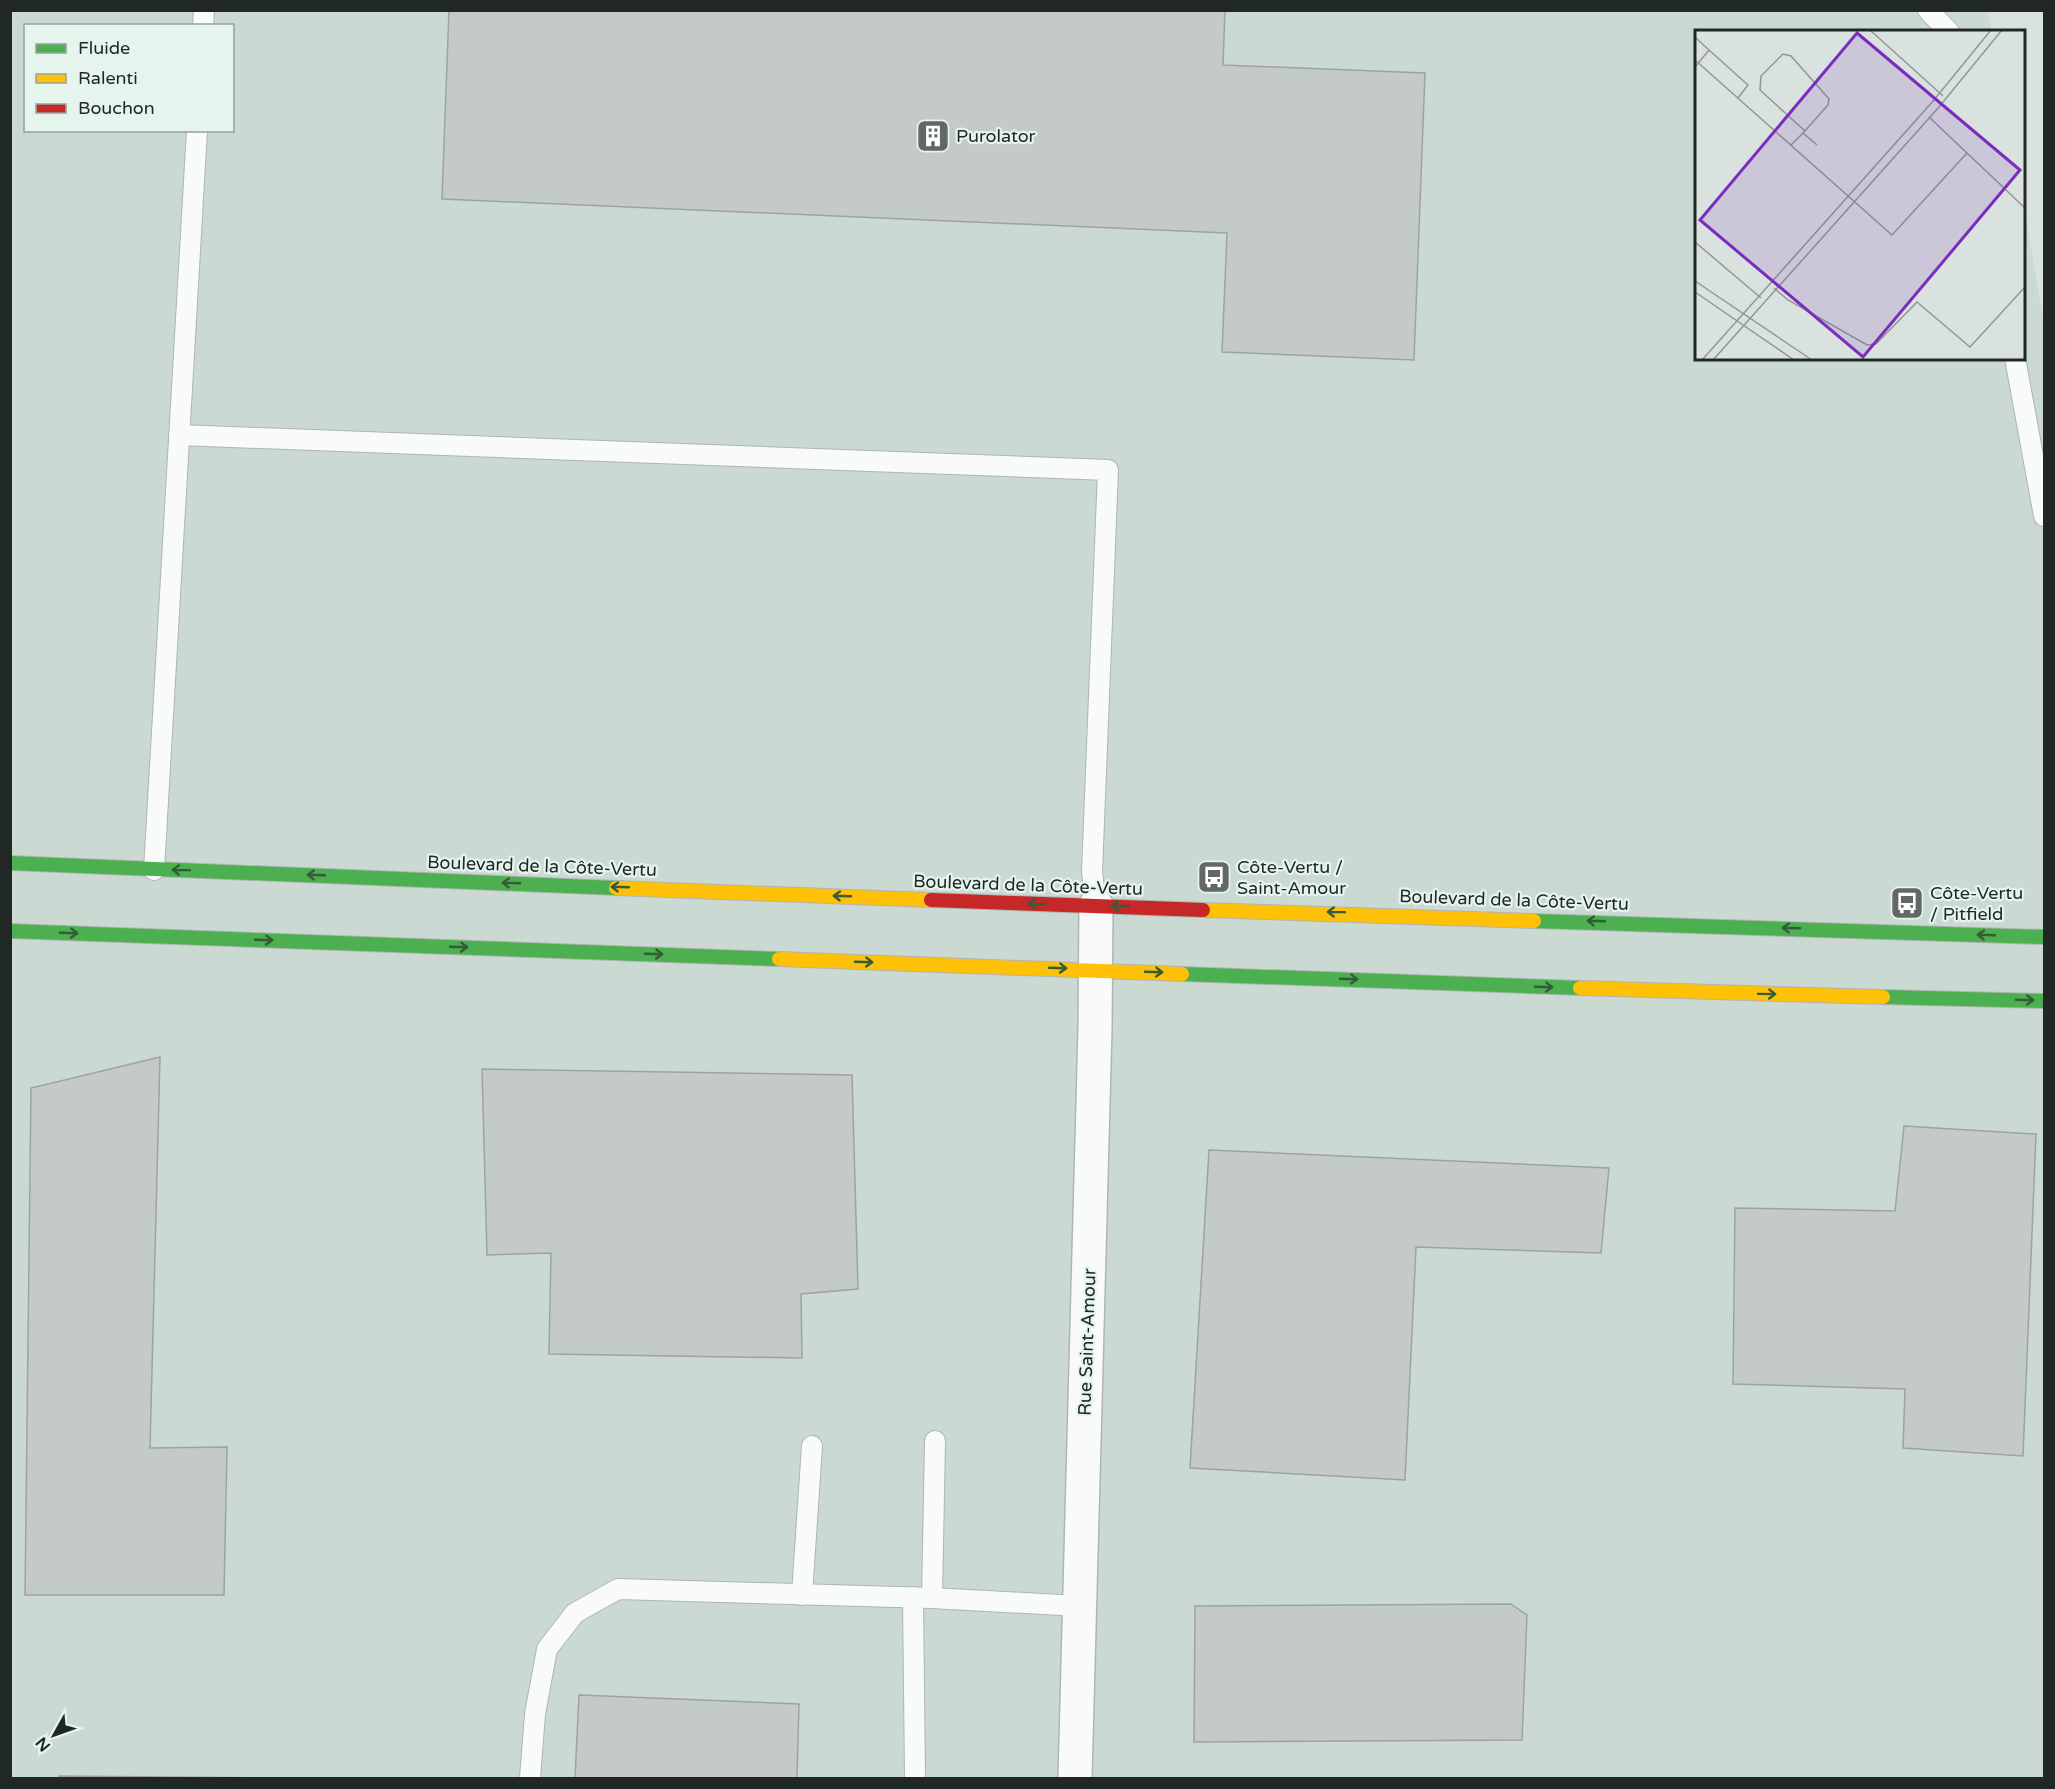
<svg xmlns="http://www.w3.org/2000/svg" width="2055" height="1789" font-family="'Varela Round',sans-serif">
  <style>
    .built { fill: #cadad3; fill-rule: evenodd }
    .building { fill: #c4cac7; stroke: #9da3a1; stroke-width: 1.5 }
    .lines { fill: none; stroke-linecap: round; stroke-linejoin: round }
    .lane-casing { stroke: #afb5b3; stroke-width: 22 }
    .street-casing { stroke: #afb5b3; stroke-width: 36 }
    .fast-casing { stroke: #afb5b3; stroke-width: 16 }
    .slow-casing { stroke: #afb5b3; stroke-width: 16 }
    .jam-casing { stroke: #afb5b3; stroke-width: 16 }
    .lane { stroke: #f9fbfa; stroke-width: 20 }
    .street { stroke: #f9fbfa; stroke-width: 33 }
    .fast { stroke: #4caf50; stroke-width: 14 }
    .slow { stroke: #ffc107; stroke-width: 14 }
    .jam { stroke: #c62828; stroke-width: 14 }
    .oneway { stroke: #325d36 }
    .labels { text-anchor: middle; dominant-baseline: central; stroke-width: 4.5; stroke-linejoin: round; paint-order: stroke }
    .poi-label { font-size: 18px; fill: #212724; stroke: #e5f4ed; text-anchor: start }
    .street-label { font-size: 18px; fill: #212724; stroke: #e5f4ed }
    .inset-road { fill: none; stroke: #909794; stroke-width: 1.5 }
    .view { fill: #7b2cbf; fill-opacity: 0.15; stroke: #7b2cbf; stroke-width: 3 }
    .inset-edge { fill: none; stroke: #212724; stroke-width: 3 }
  </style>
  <rect width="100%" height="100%" fill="#dae2df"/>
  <path class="built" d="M 11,11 L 1988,11 L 1992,31 L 1696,32 L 1696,358 L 2024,358 L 2024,207 L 2044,323 L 2044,1778 L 11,1778 ZM 26,26 L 232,26 L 232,130 L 26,130 Z"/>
  <g class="building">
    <path d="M 449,10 L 1225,10 L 1223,65 L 1425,73 L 1414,360 L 1222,352 L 1227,233 L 442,199 Z"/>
    <path d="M 160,1057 L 150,1448 L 227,1447 L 224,1595 L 25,1595 L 31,1088 Z"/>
    <path d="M 482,1069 L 852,1075 L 858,1289 L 801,1294 L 802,1358 L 549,1354 L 551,1253 L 487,1255 Z"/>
    <path d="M 1904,1126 L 2036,1134 L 2023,1456 L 1903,1448 L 1905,1389 L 1733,1384 L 1735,1208 L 1895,1211 Z"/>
    <path d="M 1209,1150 L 1609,1168 L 1601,1253 L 1416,1247 L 1405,1480 L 1190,1468 Z"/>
    <path d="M 1511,1604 L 1527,1615 L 1522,1740 L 1194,1742 L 1195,1606 Z"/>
    <path d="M 579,1695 L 799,1704 L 797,1778 L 575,1778 Z"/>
    <path d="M 59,1776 L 282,1778 L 58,1778 Z"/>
  </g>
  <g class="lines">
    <g class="lane-casing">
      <g id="lane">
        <path d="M 1928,10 L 1949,32"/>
        <path d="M 203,26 L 204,10"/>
        <path d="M 2015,358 L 2044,516"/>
        <path d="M 179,435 L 1108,470 L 1092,872 L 1096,905"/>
        <path d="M 154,870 L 197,130"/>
        <path d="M 802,1595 L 812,1446"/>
        <path d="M 913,1597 L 915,1778"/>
        <path d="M 932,1598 L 935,1441"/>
        <path d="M 530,1778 L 535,1714 L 547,1649 L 575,1613 L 618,1589 L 932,1598 L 1079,1606"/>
      </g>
    </g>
    <g class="street-casing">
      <path id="street" d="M 1075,1778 L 1095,1028 L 1096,905"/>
    </g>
    <g class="fast-casing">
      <g id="fast">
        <path d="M 10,863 L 616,888"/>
        <path d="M 1534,921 L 2044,937"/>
        <path d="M 10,931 L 779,959"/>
        <path d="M 1182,974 L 1580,988"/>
        <path d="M 1883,997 L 2044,1001"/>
      </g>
    </g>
    <g class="slow-casing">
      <g id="slow">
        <path d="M 616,888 L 931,900"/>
        <path d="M 1203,910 L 1534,921"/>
        <path d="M 779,959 L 1182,974"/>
        <path d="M 1580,988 L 1883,997"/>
      </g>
    </g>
    <g class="jam-casing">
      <path id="jam" d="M 931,900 L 1203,910"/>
    </g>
    <use href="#lane" class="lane"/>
    <use href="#street" class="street"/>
    <use href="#fast" class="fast"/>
    <use href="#slow" class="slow"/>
    <use href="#jam" class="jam"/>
  </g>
  <defs><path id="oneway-shaft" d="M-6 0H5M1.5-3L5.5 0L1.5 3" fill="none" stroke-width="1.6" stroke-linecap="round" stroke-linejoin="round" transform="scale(1.5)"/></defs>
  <g class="oneway">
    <use href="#oneway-shaft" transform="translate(181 870) rotate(-179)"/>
    <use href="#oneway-shaft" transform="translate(316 875) rotate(-178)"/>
    <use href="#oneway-shaft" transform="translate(511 883) rotate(-178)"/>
    <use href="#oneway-shaft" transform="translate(620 887) rotate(-178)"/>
    <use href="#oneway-shaft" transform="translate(842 896) rotate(-178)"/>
    <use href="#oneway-shaft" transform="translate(1037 904) rotate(-179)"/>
    <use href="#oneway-shaft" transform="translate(1120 906) rotate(-178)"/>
    <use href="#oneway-shaft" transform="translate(1336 912) rotate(-179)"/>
    <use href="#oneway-shaft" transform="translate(1596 921) rotate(-178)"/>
    <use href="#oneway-shaft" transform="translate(1791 928) rotate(-178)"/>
    <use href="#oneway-shaft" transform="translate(69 933) rotate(2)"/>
    <use href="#oneway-shaft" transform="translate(1986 935) rotate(-178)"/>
    <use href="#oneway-shaft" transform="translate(264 940) rotate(2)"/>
    <use href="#oneway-shaft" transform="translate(459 947) rotate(2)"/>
    <use href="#oneway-shaft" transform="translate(654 954) rotate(2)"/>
    <use href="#oneway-shaft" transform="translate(864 962) rotate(2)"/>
    <use href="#oneway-shaft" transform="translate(1058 968) rotate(2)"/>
    <use href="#oneway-shaft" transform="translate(1154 972) rotate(2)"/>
    <use href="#oneway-shaft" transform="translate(1349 979) rotate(2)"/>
    <use href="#oneway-shaft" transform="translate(1544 987) rotate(2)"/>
    <use href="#oneway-shaft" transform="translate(1767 994) rotate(1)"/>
    <use href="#oneway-shaft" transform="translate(2025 1000) rotate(2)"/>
  </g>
  <defs>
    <g id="building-square" transform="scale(1.725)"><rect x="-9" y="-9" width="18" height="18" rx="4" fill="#626865" stroke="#e5f4ed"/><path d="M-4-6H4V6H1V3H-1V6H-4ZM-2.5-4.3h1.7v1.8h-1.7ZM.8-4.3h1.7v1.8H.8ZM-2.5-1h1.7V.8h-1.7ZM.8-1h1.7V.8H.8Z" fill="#fff"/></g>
    <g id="bus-square" transform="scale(1.725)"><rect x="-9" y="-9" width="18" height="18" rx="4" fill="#626865" stroke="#e5f4ed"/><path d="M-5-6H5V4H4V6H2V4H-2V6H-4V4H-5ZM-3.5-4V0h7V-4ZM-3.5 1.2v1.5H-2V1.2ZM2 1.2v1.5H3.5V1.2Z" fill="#fff"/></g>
  </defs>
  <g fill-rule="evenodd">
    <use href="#building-square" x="933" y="136"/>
    <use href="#bus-square" x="1214" y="877"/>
    <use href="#bus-square" x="1907" y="903"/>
  </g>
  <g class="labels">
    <g class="poi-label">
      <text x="956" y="136">Purolator</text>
      <text x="1237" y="867">Côte-Vertu /<tspan x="1237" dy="21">Saint-Amour</tspan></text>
      <text x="1930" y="893">Côte-Vertu<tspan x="1930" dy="21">/ Pitfield</tspan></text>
    </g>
    <g class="street-label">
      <text transform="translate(542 866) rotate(2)">Boulevard de la Côte-Vertu</text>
      <text transform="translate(1028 885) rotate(2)">Boulevard de la Côte-Vertu</text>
      <text transform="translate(1514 900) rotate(2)">Boulevard de la Côte-Vertu</text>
      <text transform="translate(1087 1342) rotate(-88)">Rue Saint-Amour</text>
    </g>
  </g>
  <g transform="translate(1695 30)">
    <rect width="330" height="330" fill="#dae2df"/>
    <path class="inset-road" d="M 175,0 L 248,66M 0,7 L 14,20M 0,30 L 197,205 L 272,123M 0,37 L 14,20 L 53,55 L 43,68M 234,87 L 330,178M 108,103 L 122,115M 96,115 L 108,103 L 133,75 L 134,69 L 96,26 L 88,24 L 66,46 L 65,60 L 110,101M 0,212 L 66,268M 0,251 L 117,330M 79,258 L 93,270 L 172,315 L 181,314 L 222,272 L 275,317 L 330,257M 0,262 L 99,330M 7,330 L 239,70 L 296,0M 18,330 L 244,77 L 307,0"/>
    <path class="view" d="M 162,3 L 325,140 L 168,327 L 5,190 Z"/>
    <rect width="330" height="330" class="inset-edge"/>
  </g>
  <rect width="2055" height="1789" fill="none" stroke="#212724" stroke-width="24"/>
  <rect x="24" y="24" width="210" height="108" fill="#e5f4ed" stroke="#97a29d" stroke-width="1.5"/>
  <rect x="36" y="44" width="30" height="9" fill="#4caf50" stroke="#97a29d" stroke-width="1.5"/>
  <text x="78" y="54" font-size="18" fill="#212724">Fluide</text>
  <rect x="36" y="74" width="30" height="9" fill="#ffc107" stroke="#97a29d" stroke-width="1.5"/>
  <text x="78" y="84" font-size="18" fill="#212724">Ralenti</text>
  <rect x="36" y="104" width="30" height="9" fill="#c62828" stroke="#97a29d" stroke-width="1.5"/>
  <text x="78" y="114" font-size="18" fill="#212724">Bouchon</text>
  <g transform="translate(54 1735) rotate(230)" stroke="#e5f4ed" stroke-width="4.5" paint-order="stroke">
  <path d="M0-4.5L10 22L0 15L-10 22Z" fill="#212724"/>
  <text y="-9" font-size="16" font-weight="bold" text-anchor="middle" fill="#212724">N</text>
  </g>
</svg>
